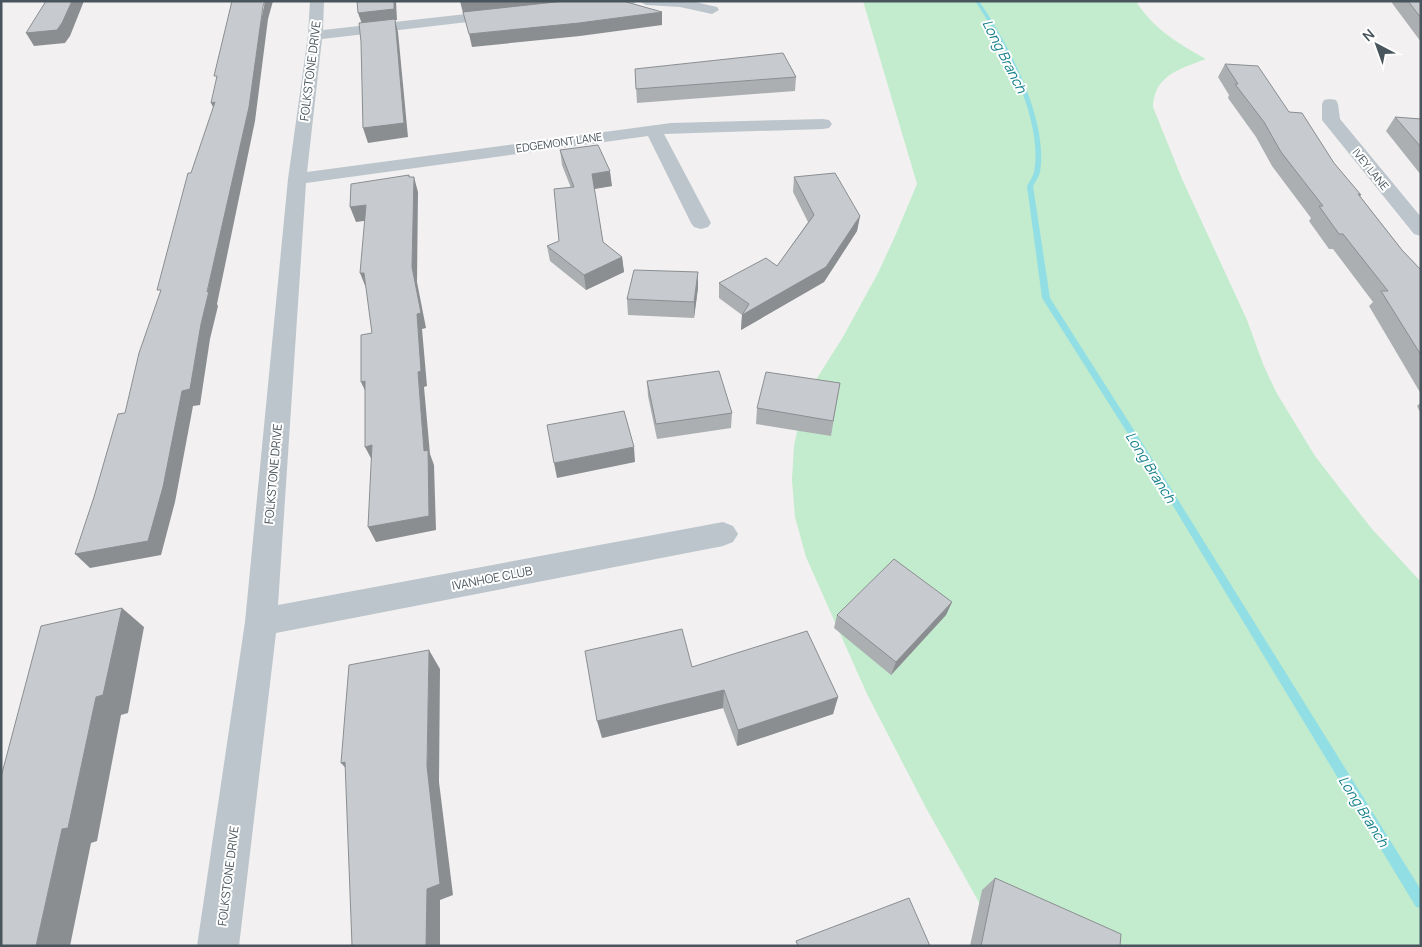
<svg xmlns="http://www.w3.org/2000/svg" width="1422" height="947" font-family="Manrope,sans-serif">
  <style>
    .green { fill: #c2eccd }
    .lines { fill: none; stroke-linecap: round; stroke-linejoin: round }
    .stream { fill: #92dee5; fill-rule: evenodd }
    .street { fill: #bcc5cb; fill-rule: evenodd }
    .wall { fill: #abafb2 }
    .shaded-wall { fill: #8b8e91 }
    .building { fill: #c7cbcf; stroke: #8b8e91 }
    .labels { text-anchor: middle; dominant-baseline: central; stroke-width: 4; stroke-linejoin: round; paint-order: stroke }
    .far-street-label { font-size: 11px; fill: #49555c; stroke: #fff }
    .street-label { font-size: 12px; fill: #49555c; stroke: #fff }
    .water-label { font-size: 14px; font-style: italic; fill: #16808b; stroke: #fff }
  </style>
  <rect width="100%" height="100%" fill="#f2f0f0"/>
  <path class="green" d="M 863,1 L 1136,1 C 1152,28 1179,44 1206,59 C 1180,69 1154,75 1153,107 L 1182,179 L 1247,320 L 1263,364 L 1276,392 L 1315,456 L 1342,491 L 1372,529 L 1421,582 L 1421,946 L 1003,946 L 999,938 L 925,806 L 867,694 L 806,557 L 795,517 L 792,480 L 794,446 L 801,414 L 812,386 L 843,337 L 878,273 L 896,234 L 917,184 Z"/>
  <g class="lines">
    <path class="stream" d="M 975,1 L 979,1 C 1008,43 1049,120 1040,172 C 1039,177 1035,182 1033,186 L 1050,298 L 1167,482 L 1421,890 L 1421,908 L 1416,907 L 1161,486 L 1042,298 L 1027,186 C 1029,182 1033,177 1034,172 C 1044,121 1003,43 975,1 Z"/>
    <g class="street">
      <path d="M 310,1 L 324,1 L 323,30 L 502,10 L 509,14 L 502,18 L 322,39 L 307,172 L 671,123 L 823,119 L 829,120 L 832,124 L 829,128 L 823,129 L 664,134 L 711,223 L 708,227 L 701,229 L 694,227 L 691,223 L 648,136 L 306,183 L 278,605 L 723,522 L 733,526 L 738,534 L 733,542 L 723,546 L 276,633 L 239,946 L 197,946 L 245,622 L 288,179 L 308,35 Z"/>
      <path d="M 585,1 L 638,1 C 632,7 585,11 580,5 Z"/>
      <path d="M 639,1 L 691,1 L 717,7 L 719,10 L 712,14 L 680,7 L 646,5 Z"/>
      <path d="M 1330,99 L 1336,100 L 1338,104 L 1340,119 L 1421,217 L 1421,236 L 1414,234 L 1322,120 L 1322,104 L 1324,100 Z"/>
    </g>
  </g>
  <g class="wall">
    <path d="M 1393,1 L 1421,1 L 1421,42 L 1392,3 Z"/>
    <path d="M 1225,64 L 1289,112 L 1361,195 L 1360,196 L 1402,250 L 1421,270 L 1421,394 L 1369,306 L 1373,302 L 1333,249 L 1329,249 L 1309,221 L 1311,218 L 1272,166 L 1256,137 L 1228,98 L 1229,95 L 1218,77 Z"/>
    <path d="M 635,69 L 796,77 L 795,91 L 637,103 Z"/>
    <path d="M 1395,117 L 1421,119 L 1421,175 L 1386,131 Z"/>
    <path d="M 560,150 L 612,186 L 594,189 L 603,242 L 622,257 L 624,272 L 586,290 L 550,261 L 547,246 L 559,241 L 571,188 L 562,165 Z"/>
    <path d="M 794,177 L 860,216 L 857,231 L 824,282 L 741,330 L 742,315 L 719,298 L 719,283 L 777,266 L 808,222 L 793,192 Z"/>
    <path d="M 698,272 L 698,288 L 694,318 L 628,315 L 627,299 Z"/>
    <path d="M 647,381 L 732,413 L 731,428 L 657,439 L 648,396 Z"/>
    <path d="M 840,383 L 831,436 L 756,424 L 757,408 Z"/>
    <path d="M 1421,402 L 1421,414 L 1417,406 Z"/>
    <path d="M 952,602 L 946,615 L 891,675 L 834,628 L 837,615 Z"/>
    <path d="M 692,667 L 838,697 L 833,714 L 737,746 L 723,708 L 602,738 Z"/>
    <path d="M 995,878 L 1120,946 L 970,946 L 982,890 Z"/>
  </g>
  <g class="shaded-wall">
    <path d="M 72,1 L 84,1 L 70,36 L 65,43 L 34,46 L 26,33 Z"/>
    <path d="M 265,1 L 273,1 L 268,19 L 255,121 L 217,304 L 218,306 L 210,339 L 200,405 L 193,406 L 175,502 L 161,555 L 90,568 L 75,554 L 182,391 L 201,324 Z"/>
    <path d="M 394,1 L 396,1 L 397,20 L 395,20 L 398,32 L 408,137 L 368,143 L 363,128 L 362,24 L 358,13 Z"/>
    <path d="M 460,1 L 570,1 L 463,13 Z"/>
    <path d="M 662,12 L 662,25 L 580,36 L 472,47 L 469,34 Z"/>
    <path d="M 215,102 L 218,117 L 211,103 Z"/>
    <path d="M 610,171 L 612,186 L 594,189 L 592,174 Z"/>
    <path d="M 409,175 L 413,189 L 414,177 L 418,192 L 417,282 L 426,328 L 422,329 L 427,386 L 424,387 L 430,454 L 434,465 L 436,530 L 376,542 L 368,527 L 424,451 L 418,372 L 412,267 Z"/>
    <path d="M 366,205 L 371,220 L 356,222 L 350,207 Z"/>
    <path d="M 860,216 L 857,231 L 824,282 L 741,330 L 742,315 Z"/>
    <path d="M 622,257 L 624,272 L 586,290 L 584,275 Z"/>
    <path d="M 698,272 L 698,288 L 694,318 L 694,302 Z"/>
    <path d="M 360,273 L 364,273 L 366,288 Z"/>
    <path d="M 365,381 L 368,397 L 361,382 Z"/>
    <path d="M 372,445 L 373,462 L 365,447 Z"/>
    <path d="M 634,447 L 635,462 L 557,478 L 554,463 Z"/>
    <path d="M 952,602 L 946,615 L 891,675 L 896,662 Z"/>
    <path d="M 122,608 L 144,627 L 128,713 L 121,715 L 97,841 L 91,843 L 70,946 L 36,946 L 62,829 L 96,697 Z"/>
    <path d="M 429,650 L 440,669 L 439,782 L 453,895 L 440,900 L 440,946 L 426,946 L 427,766 Z"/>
    <path d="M 724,690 L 723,708 L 602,738 L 597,721 Z"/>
    <path d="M 838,697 L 833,714 L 737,746 L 738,730 Z"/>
    <path d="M 345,762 L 356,779 L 341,763 Z"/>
  </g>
  <g class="building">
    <path d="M 46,1 L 72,1 L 62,23 L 57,30 L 26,33 Z"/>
    <path d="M 232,1 L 265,1 L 263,6 L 249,107 L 207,292 L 209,291 L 201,324 L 190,389 L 182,391 L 163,487 L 148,541 L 75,554 L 94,497 L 118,414 L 125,413 L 139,353 L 161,290 L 157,290 L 188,173 L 191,173 L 215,102 L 211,103 L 217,76 L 214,76 Z"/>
    <path d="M 357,1 L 394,1 L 394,9 L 358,13 Z"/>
    <path d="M 565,1 L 623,1 L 662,12 L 579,23 L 469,34 L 463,12 Z"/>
    <path d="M 1408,1 L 1421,1 L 1421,18 Z"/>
    <path d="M 395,19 L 404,123 L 363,128 L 361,42 L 359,23 Z"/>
    <path d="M 783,53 L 796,77 L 636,89 L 635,69 Z"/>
    <path d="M 1225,64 L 1258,66 L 1289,112 L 1302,113 L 1334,163 L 1361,195 L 1358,194 L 1402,250 L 1421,270 L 1421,355 L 1381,291 L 1388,291 L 1343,234 L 1339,234 L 1319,206 L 1323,206 L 1281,152 L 1264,122 L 1235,84 L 1238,84 Z"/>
    <path d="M 1395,117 L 1421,119 L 1421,147 Z"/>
    <path d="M 598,145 L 610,171 L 592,174 L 603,242 L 622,257 L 584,275 L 547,246 L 559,241 L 554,189 L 574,187 L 560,150 Z"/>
    <path d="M 835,173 L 860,216 L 826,267 L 742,315 L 749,304 L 719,283 L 766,258 L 777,266 L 814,215 L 794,177 Z"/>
    <path d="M 409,175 L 409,177 L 414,177 L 412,267 L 421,313 L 417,314 L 421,371 L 418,372 L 424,451 L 428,450 L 429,516 L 368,527 L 372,445 L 365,447 L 365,381 L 361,382 L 361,335 L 372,333 L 364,273 L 360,273 L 366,205 L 350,207 L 351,184 Z"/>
    <path d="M 634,270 L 698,272 L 694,302 L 627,299 Z"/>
    <path d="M 719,371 L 732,413 L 656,424 L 647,381 Z"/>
    <path d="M 766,372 L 840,383 L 833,421 L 757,408 Z"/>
    <path d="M 624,411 L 634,447 L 554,463 L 547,425 Z"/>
    <path d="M 894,559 L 952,602 L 896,662 L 837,615 Z"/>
    <path d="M 122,608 L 103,695 L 96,697 L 68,828 L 62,829 L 36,946 L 1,946 L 1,777 L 41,626 Z"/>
    <path d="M 682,629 L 692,667 L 807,631 L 838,697 L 738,730 L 724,690 L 597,721 L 585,651 Z"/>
    <path d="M 429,650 L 427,766 L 440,884 L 427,889 L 426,946 L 349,946 L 352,945 L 345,762 L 341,763 L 349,665 Z"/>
    <path d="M 995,878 L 1121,934 L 1120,946 L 981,946 Z"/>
    <path d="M 909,898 L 930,946 L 798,946 L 796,941 Z"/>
  </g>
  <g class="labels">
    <g class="far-street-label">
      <text transform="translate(559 142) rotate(-8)">EDGEMONT LANE</text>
      <text transform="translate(1371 169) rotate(51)">IVEY LANE</text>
    </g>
    <g class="street-label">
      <text transform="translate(310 71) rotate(-83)">FOLKSTONE DRIVE</text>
      <text transform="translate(273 474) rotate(-85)">FOLKSTONE DRIVE</text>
      <text transform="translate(492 578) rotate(-11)">IVANHOE CLUB</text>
      <text transform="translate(228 876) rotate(-83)">FOLKSTONE DRIVE</text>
    </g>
    <g class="water-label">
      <text transform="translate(1005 56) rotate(63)">Long Branch</text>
      <text transform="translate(1151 467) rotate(58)">Long Branch</text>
      <text transform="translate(1364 811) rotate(58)">Long Branch</text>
    </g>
  </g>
  <rect width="1422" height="947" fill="none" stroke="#49555c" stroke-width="5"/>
  <g transform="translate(1377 45) rotate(319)" stroke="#ffffff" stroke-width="4" paint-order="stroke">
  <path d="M0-4L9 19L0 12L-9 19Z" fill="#49555c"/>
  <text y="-8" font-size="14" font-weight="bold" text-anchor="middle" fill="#49555c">N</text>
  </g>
</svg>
